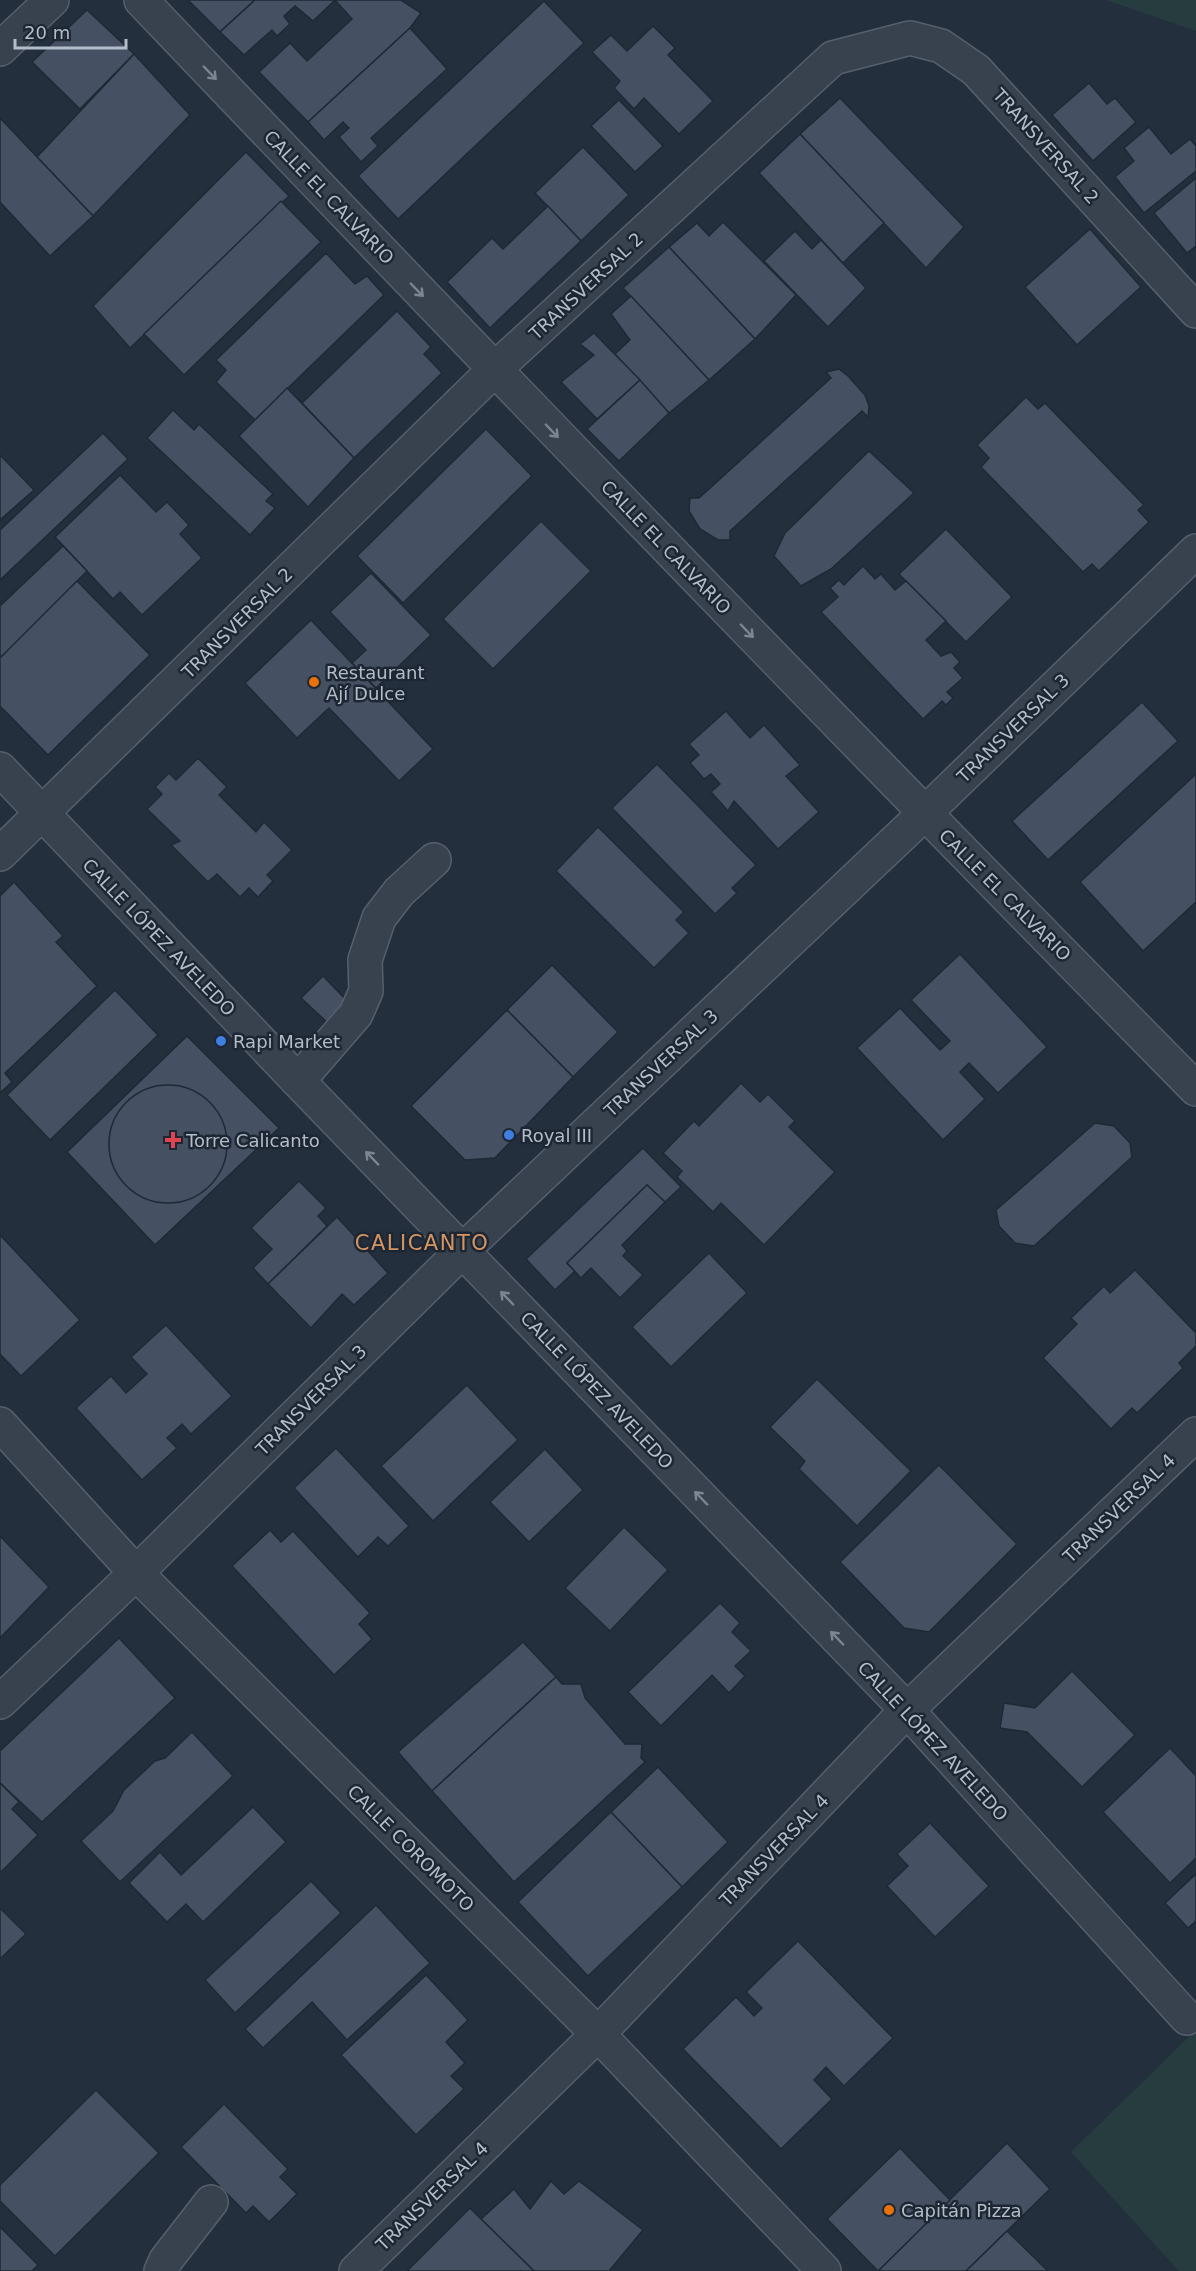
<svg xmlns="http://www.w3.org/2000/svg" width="1196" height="2271" font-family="'DejaVu Sans',sans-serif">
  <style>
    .green { fill: #263c3f }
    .building { fill: #455162; stroke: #1f2835; stroke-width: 1.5 }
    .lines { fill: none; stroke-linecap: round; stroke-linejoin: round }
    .minor-casing { stroke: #565f6c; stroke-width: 36 }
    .minor { stroke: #38414e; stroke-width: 33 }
    .oneway { stroke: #7c8592 }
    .food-dot { fill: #e8710a; stroke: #1d2633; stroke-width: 2 }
    .shop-dot { fill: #3f7fe0; stroke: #1d2633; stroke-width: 2 }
    .health-dot { fill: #e0444e; stroke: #1d2633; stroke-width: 2 }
    .labels { text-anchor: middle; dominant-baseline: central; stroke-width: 5; stroke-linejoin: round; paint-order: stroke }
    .street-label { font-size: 18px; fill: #b4bcc9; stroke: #1d2633 }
    .poi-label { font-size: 18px; fill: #b4bcc9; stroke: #1d2633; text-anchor: start }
    .quarter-label { font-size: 21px; letter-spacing: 1.5px; fill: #d59563; stroke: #1d2633 }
  </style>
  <rect width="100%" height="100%" fill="#242f3e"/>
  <g class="green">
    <path d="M 1106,0 L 1196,0 L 1196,31 Z"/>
    <path d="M 1196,2030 L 1196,2271 L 1179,2271 L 1071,2152 Z"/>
  </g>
  <g class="building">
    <path d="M 190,0 L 255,0 L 220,32 L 189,1 Z"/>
    <path d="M 255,0 L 333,0 L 334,1 L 313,21 L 295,6 L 284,16 L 290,24 L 277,36 L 272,30 L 244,55 L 220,32 Z"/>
    <path d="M 335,0 L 401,0 L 421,13 L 410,28 L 308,122 L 259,72 L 290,43 L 307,61 L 352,19 Z"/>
    <path d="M 544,1 L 584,43 L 398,219 L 358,176 Z"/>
    <path d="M 87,10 L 134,54 L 80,109 L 32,62 Z"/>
    <path d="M 653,26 L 675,48 L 668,55 L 713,101 L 679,134 L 644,98 L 634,109 L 614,88 L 620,81 L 592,52 L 611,35 L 627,51 Z"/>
    <path d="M 410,28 L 447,69 L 371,138 L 378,146 L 361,162 L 339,137 L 349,128 L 343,122 L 324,140 L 308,122 Z"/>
    <path d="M 134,54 L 190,115 L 93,216 L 37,157 Z"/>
    <path d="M 1089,83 L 1107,104 L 1115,98 L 1136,122 L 1093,161 L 1052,115 Z"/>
    <path d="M 840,98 L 964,227 L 926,268 L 800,134 Z"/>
    <path d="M 619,100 L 663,146 L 635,172 L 591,126 Z"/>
    <path d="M 0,118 L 93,216 L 50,256 L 0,202 Z"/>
    <path d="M 1149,127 L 1171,154 L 1190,139 L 1196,146 L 1196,171 L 1144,213 L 1115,177 L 1134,161 L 1124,148 Z"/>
    <path d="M 800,134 L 884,223 L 843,263 L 759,173 Z"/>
    <path d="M 583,147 L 629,195 L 581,241 L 535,193 Z"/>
    <path d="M 246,152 L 289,196 L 130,348 L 93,306 Z"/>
    <path d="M 1196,178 L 1196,246 L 1187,253 L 1154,213 Z"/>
    <path d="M 281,201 L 321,242 L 184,375 L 144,334 Z"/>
    <path d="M 548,206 L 581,241 L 490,328 L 447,282 L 492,238 L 503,249 Z"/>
    <path d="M 723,222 L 796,295 L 755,339 L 669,247 L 697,223 L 709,236 Z"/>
    <path d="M 1090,229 L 1141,287 L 1077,345 L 1025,287 Z"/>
    <path d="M 795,231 L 812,249 L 821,240 L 866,288 L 828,327 L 764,261 Z"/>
    <path d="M 669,247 L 755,339 L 709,380 L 623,288 Z"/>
    <path d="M 326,253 L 355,284 L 367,276 L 384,295 L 255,420 L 216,382 L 226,370 L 216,360 Z"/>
    <path d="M 631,296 L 709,380 L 669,413 L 615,354 L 630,340 L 611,314 Z"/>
    <path d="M 397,311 L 431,347 L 424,354 L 442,373 L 354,458 L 302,403 Z"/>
    <path d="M 594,333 L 640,380 L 597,419 L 561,382 L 594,355 L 580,344 Z"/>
    <path d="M 839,369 L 848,376 L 865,395 L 869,406 L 868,417 L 862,411 L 730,531 L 730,540 L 718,540 L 700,529 L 689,511 L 690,498 L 699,498 L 831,378 L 826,372 Z"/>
    <path d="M 640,380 L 669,413 L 619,461 L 587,429 Z"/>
    <path d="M 287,388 L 354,458 L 308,507 L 239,436 Z"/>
    <path d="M 1026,397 L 1038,409 L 1045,403 L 1144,505 L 1138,510 L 1149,522 L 1099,571 L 1092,564 L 1083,572 L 981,467 L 989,458 L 977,445 Z"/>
    <path d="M 173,410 L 194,430 L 199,424 L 273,494 L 266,501 L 275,508 L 250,535 L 147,438 Z"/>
    <path d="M 486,429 L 532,476 L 403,603 L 357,556 Z"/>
    <path d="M 103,433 L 128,459 L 0,580 L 0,530 Z"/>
    <path d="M 869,451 L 914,493 L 831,569 L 801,586 L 774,556 L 785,533 Z"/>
    <path d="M 0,455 L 34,490 L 0,520 Z"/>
    <path d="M 120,475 L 156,512 L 167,502 L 189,525 L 180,534 L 202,558 L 142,615 L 120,592 L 113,599 L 55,537 Z"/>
    <path d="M 541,521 L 591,571 L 493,669 L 443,619 Z"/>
    <path d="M 946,529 L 1012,597 L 966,642 L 899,574 Z"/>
    <path d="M 63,546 L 87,571 L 2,657 L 0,655 L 0,606 Z"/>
    <path d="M 863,566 L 875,579 L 881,574 L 895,590 L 906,581 L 946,621 L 926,640 L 941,656 L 951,652 L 960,662 L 954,668 L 963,678 L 947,692 L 953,698 L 946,705 L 942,701 L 923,719 L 821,612 L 838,597 L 830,588 L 839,580 L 844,585 Z"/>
    <path d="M 371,573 L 431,635 L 376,688 L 352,663 L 366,650 L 330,612 Z"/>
    <path d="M 77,581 L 150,655 L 48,755 L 0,706 L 0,658 Z"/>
    <path d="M 311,620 L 433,749 L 399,781 L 329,708 L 297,738 L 245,683 Z"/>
    <path d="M 1142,702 L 1178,741 L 1048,860 L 1012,821 Z"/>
    <path d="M 726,711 L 750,738 L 764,725 L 800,765 L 786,776 L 819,812 L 778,849 L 734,801 L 728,811 L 711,792 L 720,784 L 711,774 L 704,779 L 690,763 L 699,755 L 689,744 Z"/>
    <path d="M 198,758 L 227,787 L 219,795 L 256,832 L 264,822 L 292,850 L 267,875 L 273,881 L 258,897 L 249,888 L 240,897 L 217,874 L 208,882 L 171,845 L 180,841 L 147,809 L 162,794 L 155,787 L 169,773 L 176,780 Z"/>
    <path d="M 657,764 L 756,865 L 732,888 L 737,893 L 715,914 L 612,808 Z"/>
    <path d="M 1196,774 L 1196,902 L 1143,951 L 1080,882 Z"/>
    <path d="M 598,827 L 684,912 L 676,920 L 689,933 L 654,968 L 556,871 Z"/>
    <path d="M 14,882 L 63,936 L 56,942 L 97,986 L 5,1073 L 12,1082 L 0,1093 L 0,896 Z"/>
    <path d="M 960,954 L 1047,1047 L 998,1093 L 969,1063 L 960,1072 L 985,1099 L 943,1140 L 857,1048 L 900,1008 L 940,1050 L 950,1041 L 911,1000 Z"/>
    <path d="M 552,965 L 618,1032 L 573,1077 L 507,1010 Z"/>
    <path d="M 323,976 L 351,1005 L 331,1026 L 301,998 Z"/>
    <path d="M 115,990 L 158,1035 L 50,1140 L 7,1095 Z"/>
    <path d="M 507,1010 L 573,1077 L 495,1158 L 465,1160 L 411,1106 Z"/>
    <path d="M 187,1036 L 279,1128 L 155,1245 L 67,1152 Z"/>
    <path d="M 741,1083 L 760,1102 L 768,1094 L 795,1121 L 789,1127 L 835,1172 L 764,1245 L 721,1203 L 713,1212 L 677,1177 L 682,1171 L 663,1153 L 694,1121 L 699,1126 Z"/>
    <circle cx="168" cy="1144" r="59"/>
    <path d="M 1095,1123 L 1114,1126 L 1130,1143 L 1132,1157 L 1034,1246 L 1015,1243 L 999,1226 L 996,1210 Z"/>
    <path d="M 643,1148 L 681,1187 L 665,1202 L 647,1185 L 567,1263 L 575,1271 L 555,1290 L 526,1259 Z"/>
    <path d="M 299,1181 L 326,1208 L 318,1216 L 327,1226 L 268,1284 L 253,1268 L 272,1249 L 251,1228 Z"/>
    <path d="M 647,1185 L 665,1202 L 622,1245 L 627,1251 L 623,1256 L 643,1275 L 620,1298 L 591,1268 L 581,1278 L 567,1263 Z"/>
    <path d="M 337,1217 L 388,1273 L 354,1305 L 342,1294 L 311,1328 L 268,1284 Z"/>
    <path d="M 0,1235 L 80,1320 L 21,1376 L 0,1354 Z"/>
    <path d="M 709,1253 L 747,1293 L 671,1367 L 632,1327 Z"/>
    <path d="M 1135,1270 L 1196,1333 L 1196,1346 L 1179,1363 L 1183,1368 L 1137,1413 L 1132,1408 L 1111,1429 L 1043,1358 L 1077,1324 L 1071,1318 L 1104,1286 L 1110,1293 Z"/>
    <path d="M 166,1325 L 232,1396 L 191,1434 L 182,1424 L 167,1438 L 177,1448 L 142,1480 L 76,1408 L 111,1376 L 126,1393 L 147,1374 L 131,1357 Z"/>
    <path d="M 817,1379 L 911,1471 L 857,1526 L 799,1469 L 805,1461 L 770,1427 Z"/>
    <path d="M 467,1385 L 518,1440 L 433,1521 L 381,1466 Z"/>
    <path d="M 336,1448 L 409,1526 L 388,1546 L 378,1537 L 358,1557 L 294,1488 Z"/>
    <path d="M 545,1449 L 583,1490 L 529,1542 L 490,1502 Z"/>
    <path d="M 939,1465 L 1017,1544 L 929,1632 L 904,1628 L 840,1562 Z"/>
    <path d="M 624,1527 L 668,1570 L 610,1631 L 565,1588 Z"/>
    <path d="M 270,1530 L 281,1542 L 293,1531 L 370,1613 L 359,1624 L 372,1639 L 334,1675 L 232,1566 Z"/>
    <path d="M 0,1536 L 49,1587 L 0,1638 Z"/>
    <path d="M 720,1603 L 740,1623 L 732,1632 L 751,1651 L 735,1666 L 745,1676 L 729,1693 L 712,1675 L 661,1726 L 628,1692 Z"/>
    <path d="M 119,1638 L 175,1698 L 42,1822 L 0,1783 L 0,1751 Z"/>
    <path d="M 523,1642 L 556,1677 L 432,1791 L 398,1752 Z"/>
    <path d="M 1072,1671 L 1135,1735 L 1082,1787 L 1027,1732 L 1000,1728 L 1004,1703 L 1035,1708 Z"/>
    <path d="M 556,1677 L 562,1684 L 581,1684 L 585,1698 L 625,1744 L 642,1744 L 641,1758 L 645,1762 L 514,1882 L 432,1791 Z"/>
    <path d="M 192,1732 L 233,1776 L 120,1882 L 81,1841 L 113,1811 L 124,1790 L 155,1761 L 165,1758 Z"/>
    <path d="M 1170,1748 L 1196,1776 L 1196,1858 L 1170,1883 L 1103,1812 Z"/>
    <path d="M 658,1767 L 728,1842 L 682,1887 L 611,1812 Z"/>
    <path d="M 0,1783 L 19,1802 L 12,1809 L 38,1835 L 0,1873 Z"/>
    <path d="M 253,1807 L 286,1842 L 203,1922 L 186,1904 L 167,1922 L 129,1883 L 160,1852 L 181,1875 Z"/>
    <path d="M 611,1812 L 682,1887 L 588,1976 L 518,1902 Z"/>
    <path d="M 930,1823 L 989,1886 L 935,1937 L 887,1886 L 908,1866 L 897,1854 Z"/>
    <path d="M 1196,1874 L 1196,1921 L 1188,1928 L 1165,1903 Z"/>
    <path d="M 311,1881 L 341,1913 L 235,2013 L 205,1980 Z"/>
    <path d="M 376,1905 L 430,1963 L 347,2040 L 312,2002 L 263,2048 L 245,2029 Z"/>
    <path d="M 0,1908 L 26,1934 L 0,1959 Z"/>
    <path d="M 798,1941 L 893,2038 L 844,2086 L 826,2067 L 814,2080 L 832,2099 L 781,2149 L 683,2049 L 736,1997 L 754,2016 L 762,2008 L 746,1992 Z"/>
    <path d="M 426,1975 L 468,2020 L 446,2042 L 465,2063 L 451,2076 L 464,2089 L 416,2135 L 341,2055 Z"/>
    <path d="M 96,2090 L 159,2153 L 55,2256 L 0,2201 L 0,2185 Z"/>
    <path d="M 224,2104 L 288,2169 L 280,2177 L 297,2194 L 269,2222 L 253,2206 L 246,2213 L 181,2147 Z"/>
    <path d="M 1007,2143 L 1050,2189 L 966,2271 L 878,2271 Z"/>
    <path d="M 900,2148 L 950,2200 L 878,2271 L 827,2219 Z"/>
    <path d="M 551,2181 L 564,2194 L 579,2181 L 643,2230 L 609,2271 L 534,2271 L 481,2219 L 514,2189 L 530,2209 Z"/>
    <path d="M 470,2208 L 481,2219 L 534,2271 L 407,2271 Z"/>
    <path d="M 0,2227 L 38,2265 L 32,2271 L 0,2271 Z"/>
    <path d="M 1007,2231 L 1048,2271 L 966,2271 Z"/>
  </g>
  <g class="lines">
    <g class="minor-casing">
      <g id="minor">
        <path d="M 141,0 C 490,366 841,729 1196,1089"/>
        <path d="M 0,49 L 52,0"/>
        <path d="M 0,769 L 298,1081 L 907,1710 L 1187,2018"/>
        <path d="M 0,854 L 494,370 L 833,58 L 910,38 L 941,46 L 976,70 L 1196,311"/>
        <path d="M 298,1081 L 356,1014 L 366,991 L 365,960 L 379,918 L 399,892 L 434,860"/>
        <path d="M 0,1424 L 136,1573 L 598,2034 L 824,2271"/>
        <path d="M 0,1702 L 136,1573 L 462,1251 L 924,814 L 1196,551"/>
        <path d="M 161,2271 L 166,2260 L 211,2202"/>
        <path d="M 356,2271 L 598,2034 L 907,1710 L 1196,1434"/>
      </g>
    </g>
    <use href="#minor" class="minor"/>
  </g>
  <defs><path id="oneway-shaft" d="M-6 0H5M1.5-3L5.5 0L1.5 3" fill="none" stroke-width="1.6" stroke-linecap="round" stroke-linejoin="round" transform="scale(1.5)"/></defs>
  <g class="oneway">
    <use href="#oneway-shaft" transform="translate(210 73) rotate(46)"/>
    <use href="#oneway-shaft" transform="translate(417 290) rotate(46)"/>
    <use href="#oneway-shaft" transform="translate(552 431) rotate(46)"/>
    <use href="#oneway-shaft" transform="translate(747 631) rotate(46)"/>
    <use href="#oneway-shaft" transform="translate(372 1158) rotate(-134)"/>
    <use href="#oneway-shaft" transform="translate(507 1298) rotate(-134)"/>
    <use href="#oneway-shaft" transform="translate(701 1498) rotate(-134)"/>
    <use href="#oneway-shaft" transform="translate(837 1638) rotate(-134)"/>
  </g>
  <g class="food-dot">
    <circle cx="314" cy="682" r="6"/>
    <circle cx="889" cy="2210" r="6"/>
  </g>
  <g class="shop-dot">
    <circle cx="221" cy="1041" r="6"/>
    <circle cx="509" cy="1135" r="6"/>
  </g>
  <path class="health-dot" d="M170 1131h6v6h6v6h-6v6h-6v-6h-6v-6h6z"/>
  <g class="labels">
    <g class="street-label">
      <text transform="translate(1046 146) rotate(48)">TRANSVERSAL 2</text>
      <text transform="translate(329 197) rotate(46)">CALLE EL CALVARIO</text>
      <text transform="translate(586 286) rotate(-43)">TRANSVERSAL 2</text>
      <text transform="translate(666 547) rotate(46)">CALLE EL CALVARIO</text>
      <text transform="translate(237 623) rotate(-45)">TRANSVERSAL 2</text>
      <text transform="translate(1013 728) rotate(-44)">TRANSVERSAL 3</text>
      <text transform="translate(1005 895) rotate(45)">CALLE EL CALVARIO</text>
      <text transform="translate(159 937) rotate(46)">CALLE LÓPEZ AVELEDO</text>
      <text transform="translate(661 1063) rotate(-43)">TRANSVERSAL 3</text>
      <text transform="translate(597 1390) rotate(46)">CALLE LÓPEZ AVELEDO</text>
      <text transform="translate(311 1400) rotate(-45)">TRANSVERSAL 3</text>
      <text transform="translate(1119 1508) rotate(-44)">TRANSVERSAL 4</text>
      <text transform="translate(933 1741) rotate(47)">CALLE LÓPEZ AVELEDO</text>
      <text transform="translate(411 1848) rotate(45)">CALLE COROMOTO</text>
      <text transform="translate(774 1850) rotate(-46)">TRANSVERSAL 4</text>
      <text transform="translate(432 2196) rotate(-44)">TRANSVERSAL 4</text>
    </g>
    <g class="poi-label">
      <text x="326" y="672">Restaurant<tspan x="326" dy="21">Ají Dulce</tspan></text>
      <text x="233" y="1041">Rapi Market</text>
      <text x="521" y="1135">Royal III</text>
      <text x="186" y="1140">Torre Calicanto</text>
      <text x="901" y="2210">Capitán Pizza</text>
    </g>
    <g class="quarter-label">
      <text x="422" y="1243">CALICANTO</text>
    </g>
  </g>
  <path d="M15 39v9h111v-9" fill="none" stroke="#b4bcc9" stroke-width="3"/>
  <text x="24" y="39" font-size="18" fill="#b4bcc9" stroke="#1d2633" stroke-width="4.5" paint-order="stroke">20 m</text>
</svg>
